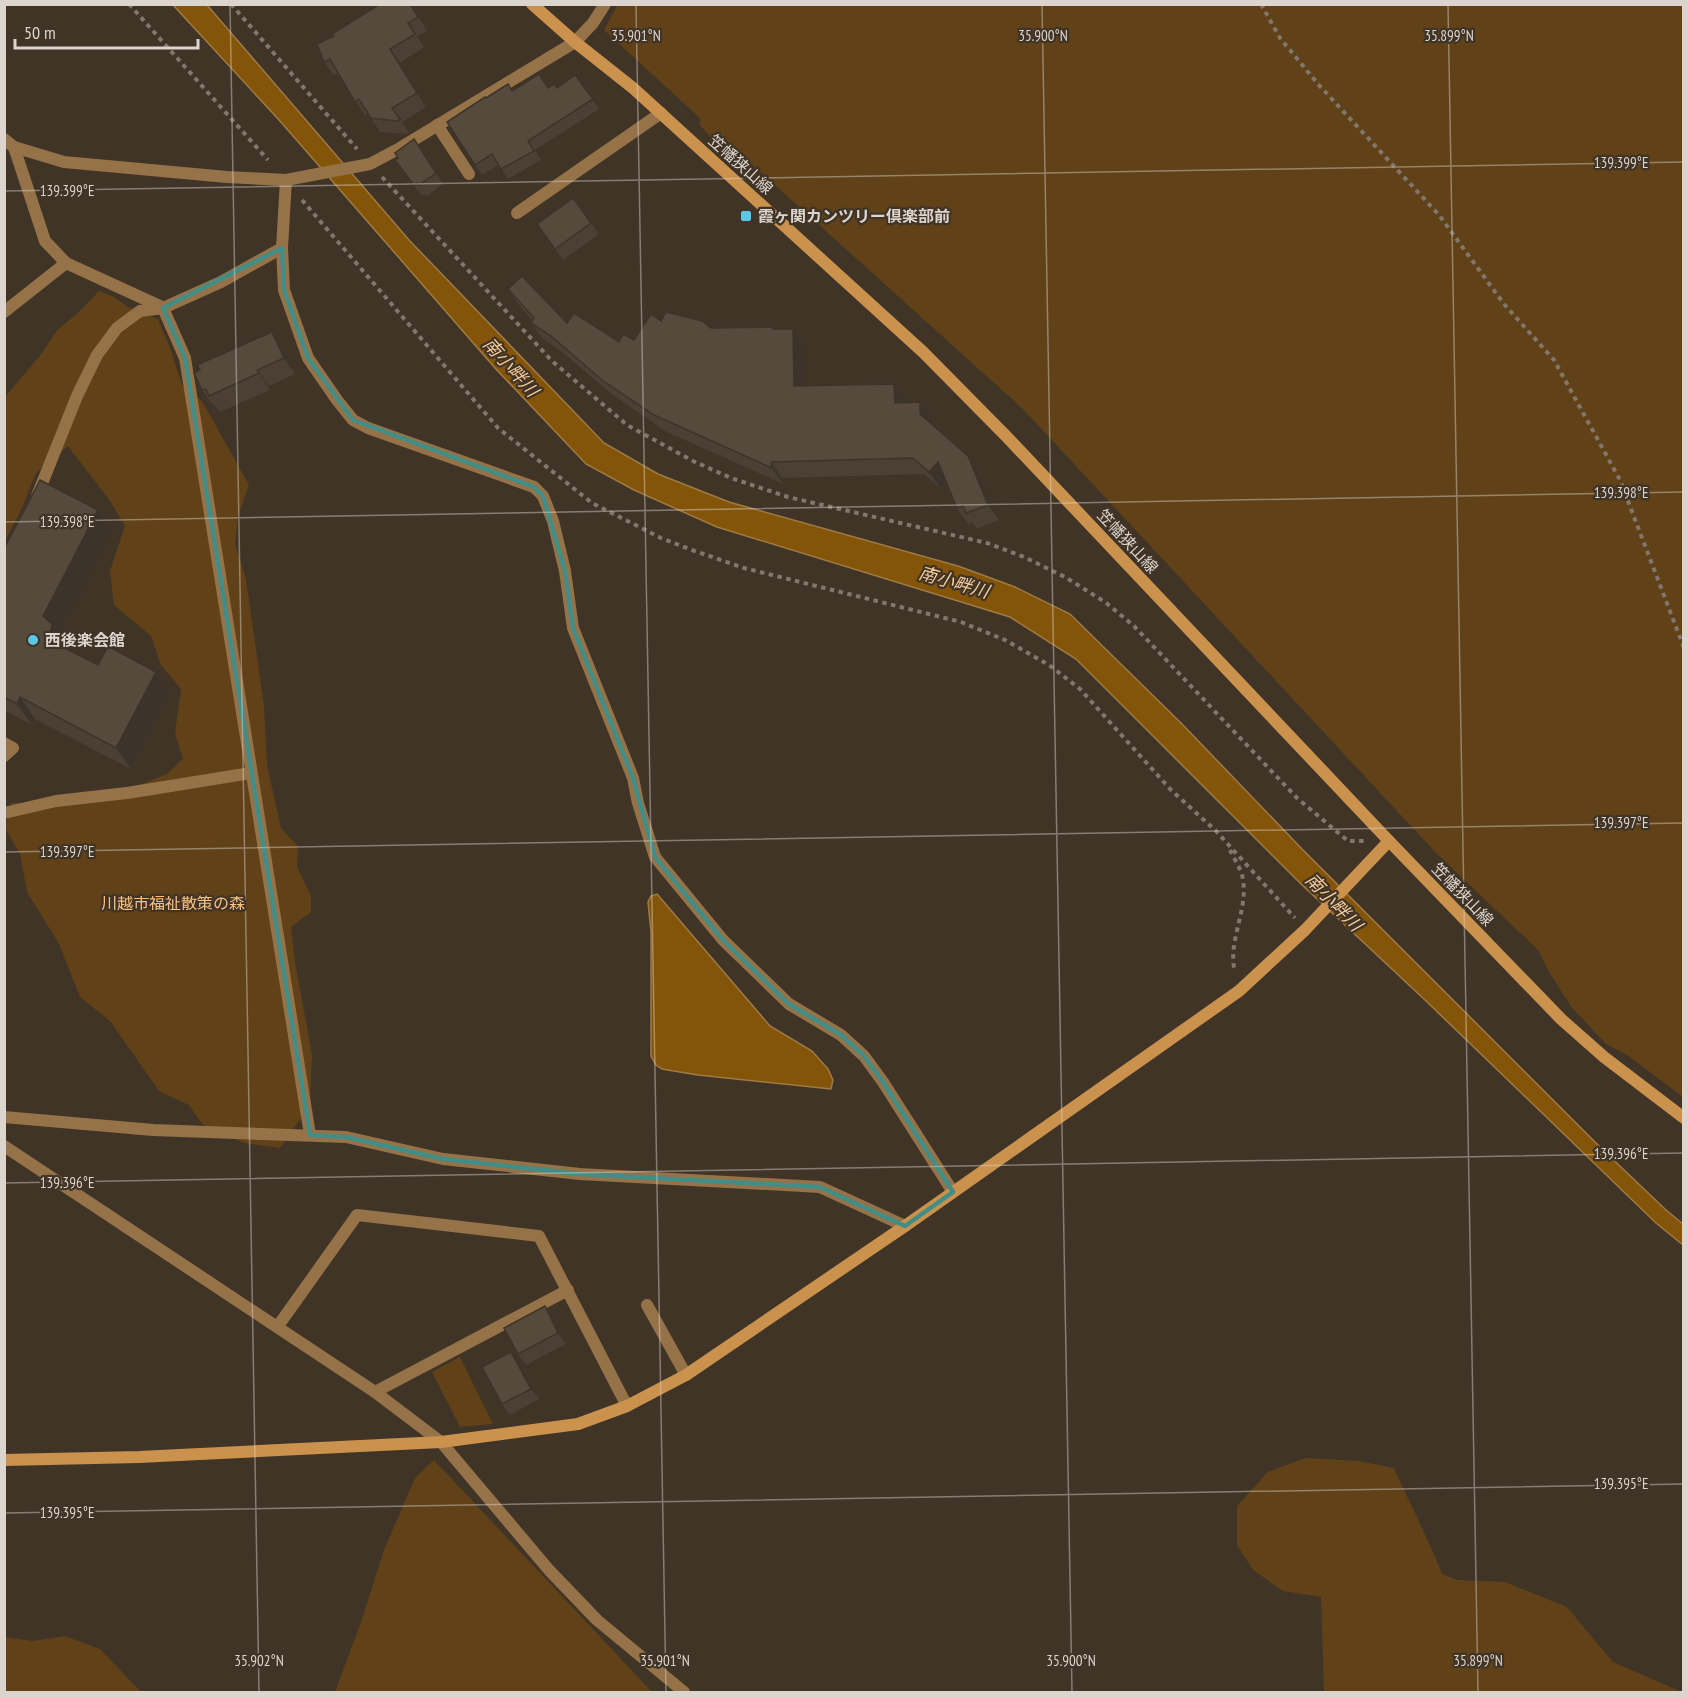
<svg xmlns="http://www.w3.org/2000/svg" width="1688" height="1697" font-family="'PT Sans Narrow','Noto Sans JP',sans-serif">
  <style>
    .green { fill: #604118 }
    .water { fill: #845409; stroke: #9e7b44; stroke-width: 1.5 }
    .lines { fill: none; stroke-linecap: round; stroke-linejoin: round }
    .path { stroke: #81776c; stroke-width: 4; stroke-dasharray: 4.5 4.5; stroke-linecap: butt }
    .lane { stroke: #967248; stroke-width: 12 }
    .street { stroke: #967248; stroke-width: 12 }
    .secondary { stroke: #cb924d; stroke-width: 12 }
    .wall { fill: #4a4034 }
    .shaded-wall { fill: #3c342a }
    .building { fill: #564a3c; stroke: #3c342a; stroke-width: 1.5 }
    .marked { fill: none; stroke: #428e86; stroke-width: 4.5; stroke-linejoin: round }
    .ticks { fill: none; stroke: #dcd5cd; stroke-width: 1.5; stroke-opacity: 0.45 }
    .poi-dot { fill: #5bc7e7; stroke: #403427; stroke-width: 2 }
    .labels { text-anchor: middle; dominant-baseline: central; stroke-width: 4.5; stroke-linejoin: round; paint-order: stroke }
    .street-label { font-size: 16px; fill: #dcd5cd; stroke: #403427 }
    .poi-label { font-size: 16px; font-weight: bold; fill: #dcd5cd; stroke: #403427; text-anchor: start }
    .park-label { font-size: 16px; fill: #fac17e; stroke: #403427 }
    .water-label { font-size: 18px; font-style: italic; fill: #f5cb9a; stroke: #403427 }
    .ticks-label { font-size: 15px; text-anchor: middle; fill: #dcd5cd; stroke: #403427; stroke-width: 4.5; stroke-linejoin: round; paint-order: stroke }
  </style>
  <rect width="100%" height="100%" fill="#403427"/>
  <g class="green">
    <path d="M 618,4 L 1683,5 L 1683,1097 L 1627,1055 L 1606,1044 L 1572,1008 L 1549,972 L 1538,950 L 1437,854 L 1023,409 L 735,149 L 731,154 L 719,147 L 699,124 L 701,119 L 604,30 Z"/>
    <path d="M 99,291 L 112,296 L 128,307 L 158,319 L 170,348 L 182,385 L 202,401 L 249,485 L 238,516 L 235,544 L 246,579 L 264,706 L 267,765 L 281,828 L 298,846 L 297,867 L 311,896 L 311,912 L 291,927 L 295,962 L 312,1055 L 310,1105 L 280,1148 L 244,1143 L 202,1124 L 189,1105 L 159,1091 L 110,1021 L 80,997 L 59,944 L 27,892 L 20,854 L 5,828 L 11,803 L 61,805 L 110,797 L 167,774 L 183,759 L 175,733 L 181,689 L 161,665 L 151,636 L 114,605 L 110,571 L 125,526 L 110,501 L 68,446 L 36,473 L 22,508 L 5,541 L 5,397 L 42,353 L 58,329 L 77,314 Z"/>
    <path d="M 460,1357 L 493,1424 L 460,1427 L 432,1372 Z"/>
    <path d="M 1305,1458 L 1359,1461 L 1394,1468 C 1410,1504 1428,1538 1442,1574 L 1457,1580 L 1505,1582 L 1567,1607 L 1613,1662 L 1682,1692 L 1324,1692 L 1321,1597 L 1283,1591 L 1253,1570 L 1237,1545 L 1237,1506 L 1268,1472 Z"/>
    <path d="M 434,1460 L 652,1692 L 335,1692 L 362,1619 L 384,1550 L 415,1478 Z"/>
    <path d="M 65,1636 L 100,1649 L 141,1692 L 5,1692 L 5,1637 L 33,1641 Z"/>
  </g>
  <g class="water">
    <path d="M 173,5 L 207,5 L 409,240 L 604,443 L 658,474 L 729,502 L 958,566 L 1015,587 L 1070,614 L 1182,724 L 1302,849 L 1600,1147 L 1666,1210 L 1683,1224 L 1683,1245 L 1656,1223 L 1425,1000 L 1301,884 L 1076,659 L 1010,617 L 717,527 L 634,490 L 586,464 L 495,368 L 280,121 Z"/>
    <path d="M 657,894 L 770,1026 L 812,1051 L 828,1069 L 833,1080 L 831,1089 L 698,1075 L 662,1069 L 656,1065 L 651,1056 L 651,932 L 648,902 L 651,896 Z"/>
  </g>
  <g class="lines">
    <g class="path">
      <path d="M 129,4 L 268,160"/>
      <path d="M 231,4 L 357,149"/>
      <path d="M 1261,4 L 1280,38 L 1318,84 L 1439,215 L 1504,304 L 1554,360 L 1620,480 L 1684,648"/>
      <path d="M 382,177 L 552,361 L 627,425 L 693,461 L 731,478 L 788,497 L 987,543 L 1024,557 L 1065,577 L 1105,602 L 1134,626 L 1297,798 L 1348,841 L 1364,841"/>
      <path d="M 302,200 L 498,428 L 592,503 L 661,538 L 692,550 L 744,568 L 961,622 L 1005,640 L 1049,665 L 1080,689 L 1171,790 L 1216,831 L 1295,918"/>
      <path d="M 1230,850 C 1234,859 1242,870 1243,880 C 1248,912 1227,942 1235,972"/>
    </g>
    <g class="lane">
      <path d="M 575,42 L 593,23 L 605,4"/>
      <path d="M 437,125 L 469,174"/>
      <path d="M 517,213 L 661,113"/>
      <path d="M 4,312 L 66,263"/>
      <path d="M 4,743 L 13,748 L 4,756"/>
      <path d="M 647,1305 L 686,1375"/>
    </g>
    <g class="street">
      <path d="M 4,139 L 14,147 L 64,162 L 227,177 L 286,180 L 370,164 L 400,148 L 575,42"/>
      <path d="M 14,147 L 45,241 L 66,263 L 162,307"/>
      <path d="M 286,180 L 282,248 L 284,290 L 308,358 L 337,400 L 353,420 L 368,428 L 534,487 L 543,496 L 553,521 L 565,571 L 573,628 L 633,778 L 638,803 L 655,857 L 723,940 L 789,1004 L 841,1035 L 864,1056 L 883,1082 L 953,1192"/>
      <path d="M 282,248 L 221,282 L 163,308 L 185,358 L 310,1135"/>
      <path d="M 37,496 L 77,396 L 97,355 L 117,328 L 140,311 L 163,308"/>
      <path d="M 4,813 L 56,801 L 127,793 L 251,773"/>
      <path d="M 4,1117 L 153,1130 L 346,1137 L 443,1159 L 580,1174 L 820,1187 L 905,1226"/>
      <path d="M 4,1146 L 375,1392 L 441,1442 L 549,1570 L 597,1620 L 684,1692"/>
      <path d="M 278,1326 L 357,1215 L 539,1236 L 627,1406"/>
      <path d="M 375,1392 L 568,1290"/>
    </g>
    <g class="secondary">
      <path d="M 532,4 L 575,42 L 633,88 L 923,352 L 1006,436 L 1389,841 L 1561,1019 L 1604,1057 L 1684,1118"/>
      <path d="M 4,1460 L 139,1457 L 441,1442 L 578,1424 L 627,1406 L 686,1375 L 905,1226 L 1239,991 L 1305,930 L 1389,841"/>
    </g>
  </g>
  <g class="wall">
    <path d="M 380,4 L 411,4 L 427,31 L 417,36 L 424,47 L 400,63 L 426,107 L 402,122 L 409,133 L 407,134 L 380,132 L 368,113 L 365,115 L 338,73 L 334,75 L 324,62 L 334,36 Z"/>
    <path d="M 575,75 L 599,109 L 535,150 L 541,160 L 508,179 L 498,165 L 482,175 L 475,165 L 486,98 L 548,88 L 557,88 Z"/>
    <path d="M 414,139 L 443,184 L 427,196 L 425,194 L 422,196 L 395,160 Z"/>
    <path d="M 573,198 L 599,234 L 563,260 L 537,224 Z"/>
    <path d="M 508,289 L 567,323 L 619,342 L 634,340 L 661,321 L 711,328 L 773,327 L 775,329 L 793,329 L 804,345 L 805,386 L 894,384 L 905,400 L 905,403 L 931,418 L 931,423 L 979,472 L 999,520 L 977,529 L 972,522 L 968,524 L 957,508 L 946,481 L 940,488 L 924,474 L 782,478 L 783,484 L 665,431 L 613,395 L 562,352 L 542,338 L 531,323 L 532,320 L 519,305 Z"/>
    <path d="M 272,332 L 283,348 L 295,374 L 269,386 L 270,390 L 220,412 L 216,406 L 214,406 L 202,390 Z"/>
    <path d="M 113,531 L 60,635 L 67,646 L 67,649 L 98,665 L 156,672 L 170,693 L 131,769 L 35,719 L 32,725 L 4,710 L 4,549 Z"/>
    <path d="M 545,1306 L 552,1317 L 566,1344 L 526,1365 L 518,1354 Z"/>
    <path d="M 519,1362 L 539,1399 L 510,1415 L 502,1404 Z"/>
  </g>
  <g class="shaded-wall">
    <path d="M 390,49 L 400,63 L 426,107 L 417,93 Z"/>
    <path d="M 793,329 L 804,345 L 806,402 L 794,386 Z"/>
    <path d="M 272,332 L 283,348 L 295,374 L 284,358 Z"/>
    <path d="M 257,370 L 269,386 L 270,390 L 259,373 Z"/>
    <path d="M 894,384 L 905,400 L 906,419 L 895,403 Z"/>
    <path d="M 920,402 L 931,418 L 932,429 L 920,414 Z"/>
    <path d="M 968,456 L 979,472 L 999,520 L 988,505 Z"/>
    <path d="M 771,462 L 782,478 L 783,484 L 772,468 Z"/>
    <path d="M 938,462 L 949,478 L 940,488 L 929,472 Z"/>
    <path d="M 98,510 L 113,531 L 60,635 L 67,646 L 64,661 L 49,640 L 43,616 Z"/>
    <path d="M 156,672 L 170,693 L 131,769 L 116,748 Z"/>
    <path d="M 20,697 L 35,719 L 32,725 L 17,704 Z"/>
    <path d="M 545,1306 L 552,1317 L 566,1344 L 558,1333 Z"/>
    <path d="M 511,1352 L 519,1362 L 539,1399 L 531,1389 Z"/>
  </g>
  <g class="building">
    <path d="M 380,4 L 410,4 L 418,17 L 408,23 L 415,34 L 390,49 L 417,93 L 392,108 L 400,119 L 397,121 L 371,118 L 359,99 L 355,102 L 330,59 L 324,62 L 317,44 L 334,36 L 332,34 Z"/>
    <path d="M 539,74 L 548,88 L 554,84 L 557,88 L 575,75 L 593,99 L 528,141 L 534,151 L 501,169 L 492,154 L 475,165 L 447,122 L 485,97 L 486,98 L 508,84 L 512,91 Z"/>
    <path d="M 414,139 L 436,173 L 419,185 L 417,183 L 414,185 L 395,160 L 398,158 L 395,153 Z"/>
    <path d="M 573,198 L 591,223 L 555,249 L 537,224 Z"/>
    <path d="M 522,276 L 567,323 L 574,313 L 619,342 L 623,334 L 634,340 L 651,314 L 661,321 L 666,312 L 702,321 L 711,328 L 773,327 L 773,329 L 793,329 L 794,386 L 894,384 L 895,403 L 920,402 L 920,414 L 968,456 L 988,505 L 966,513 L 963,506 L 957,508 L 938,462 L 929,472 L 913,458 L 771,462 L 772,468 L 654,415 L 602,380 L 551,336 L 531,323 L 534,318 L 508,289 Z"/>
    <path d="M 272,332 L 284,358 L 257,370 L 259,373 L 209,396 L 206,389 L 202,390 L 194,373 L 200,370 L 197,365 Z"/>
    <path d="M 40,480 L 98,510 L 43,616 L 52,624 L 49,640 L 98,665 L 108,646 L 156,672 L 116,748 L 20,697 L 17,704 L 4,697 L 4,549 Z"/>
    <path d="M 545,1306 L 558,1333 L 518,1354 L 504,1328 Z"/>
    <path d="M 511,1352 L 531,1389 L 502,1404 L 482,1367 Z"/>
  </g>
  <path class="marked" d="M 282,248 L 284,290 L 308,358 L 353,420 L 534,487 L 543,496 L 565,571 L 573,628 L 633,778 L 655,857 L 723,940 L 789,1004 L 841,1035 L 864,1056 L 883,1082 L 953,1192 L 905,1226 L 820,1187 L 580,1174 L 443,1159 L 346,1137 L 310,1135 L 185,358 L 163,308 Z"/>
  <path class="ticks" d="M 230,4 L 259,1692M 636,4 L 666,1692M 1042,4 L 1072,1692M 1448,4 L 1478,1692M 4,191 L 1684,162M 4,522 L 1684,492M 4,852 L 1684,823M 4,1183 L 1684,1153M 4,1513 L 1684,1484"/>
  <g class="poi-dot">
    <rect x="740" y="210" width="12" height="12" rx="3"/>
    <circle cx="33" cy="640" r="6"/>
  </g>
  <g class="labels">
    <g class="street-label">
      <text transform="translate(741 164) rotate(42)">笠幡狭山線</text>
      <text transform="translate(1128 541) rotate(47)">笠幡狭山線</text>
      <text transform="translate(1463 894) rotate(46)">笠幡狭山線</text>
    </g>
    <g class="poi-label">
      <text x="758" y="216">霞ヶ関カンツリー倶楽部前</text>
      <text x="45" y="640">西後楽会館</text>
    </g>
    <g class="park-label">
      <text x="173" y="903">川越市福祉散策の森</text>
    </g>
    <g class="water-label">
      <text transform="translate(511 367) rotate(48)">南小畔川</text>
      <text transform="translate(954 582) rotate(16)">南小畔川</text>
      <text transform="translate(1334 902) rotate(46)">南小畔川</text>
    </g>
  </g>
  <g class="ticks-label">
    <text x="636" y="41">35.901°N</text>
    <text x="1043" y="41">35.900°N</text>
    <text x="1449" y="41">35.899°N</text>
    <text x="1621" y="168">139.399°E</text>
    <text x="67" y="196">139.399°E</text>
    <text x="1621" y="498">139.398°E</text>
    <text x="67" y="527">139.398°E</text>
    <text x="1621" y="828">139.397°E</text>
    <text x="67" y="857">139.397°E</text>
    <text x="1621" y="1159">139.396°E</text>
    <text x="67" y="1188">139.396°E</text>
    <text x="1621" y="1489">139.395°E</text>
    <text x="67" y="1518">139.395°E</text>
    <text x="259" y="1666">35.902°N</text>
    <text x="665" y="1666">35.901°N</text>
    <text x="1071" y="1666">35.900°N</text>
    <text x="1478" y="1666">35.899°N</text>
  </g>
  <rect width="1688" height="1697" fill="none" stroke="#dcd5cd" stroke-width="12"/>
  <path d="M15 39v9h183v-9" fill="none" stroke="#dcd5cd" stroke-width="3"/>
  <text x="24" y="39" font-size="18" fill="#dcd5cd" stroke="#403427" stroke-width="4.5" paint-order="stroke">50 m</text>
</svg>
